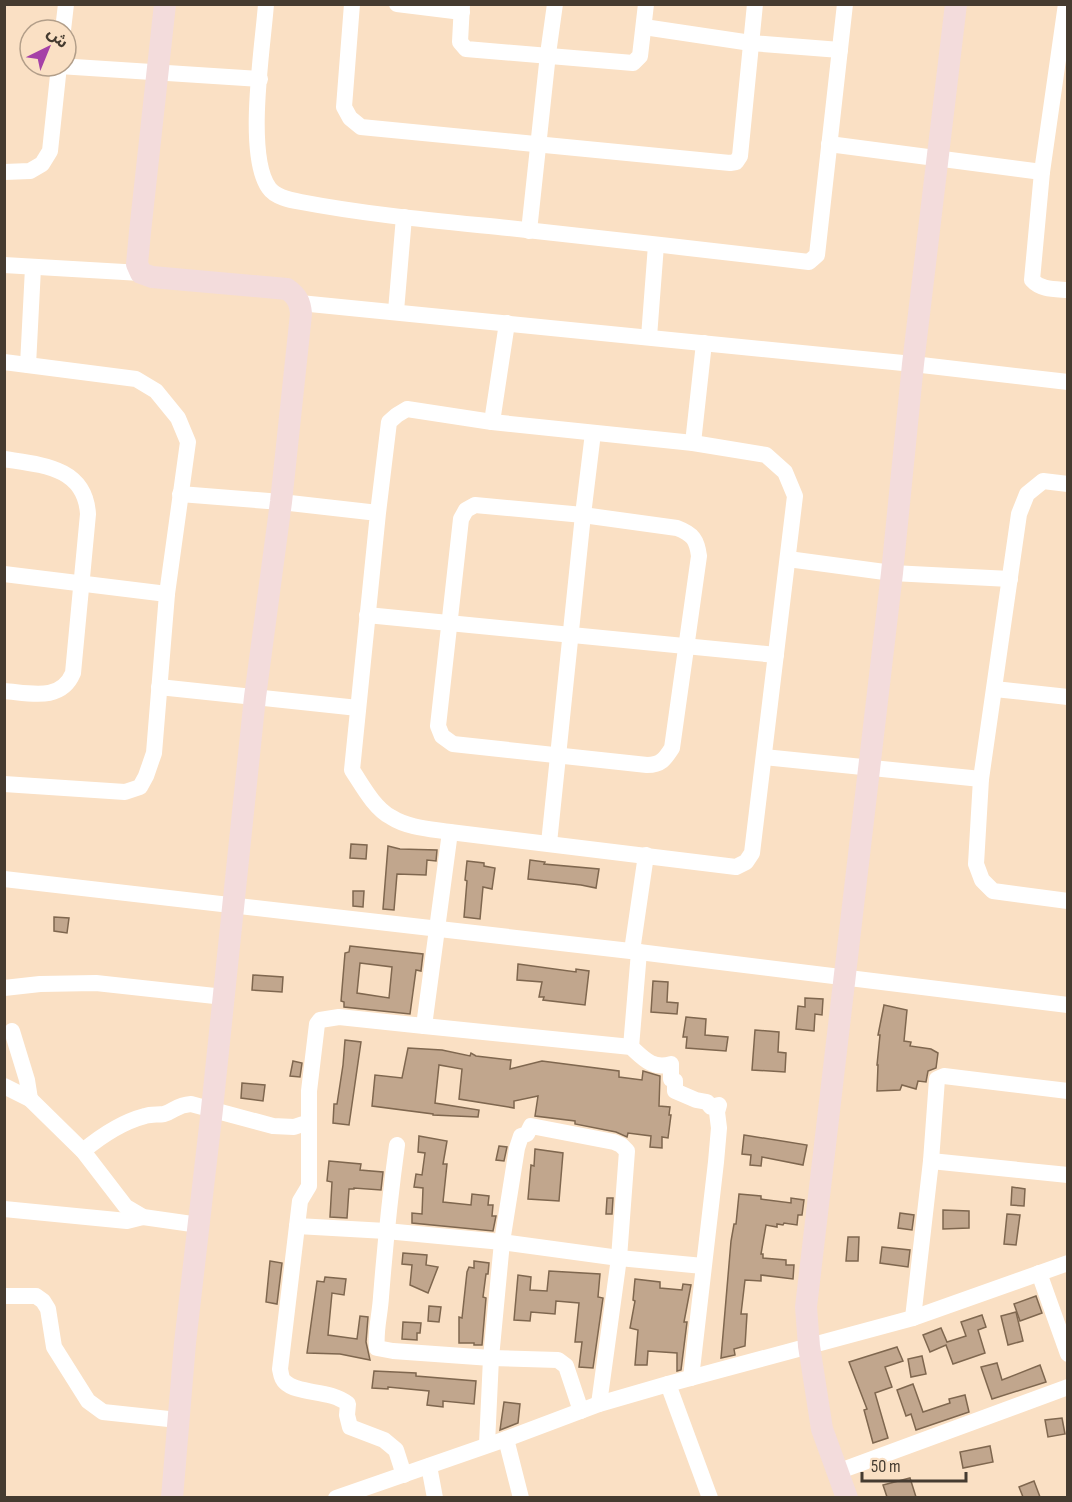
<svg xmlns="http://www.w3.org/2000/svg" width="1072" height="1502" font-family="'Sofia Sans Condensed','Noto Sans Arabic',sans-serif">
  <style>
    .building { fill: #c1a68d; stroke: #7f674f; stroke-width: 1.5; fill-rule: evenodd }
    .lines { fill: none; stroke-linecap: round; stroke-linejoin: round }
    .street { stroke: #fff; stroke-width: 16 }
    .secondary { stroke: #f3dcdc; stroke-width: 22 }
  </style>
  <rect width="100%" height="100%" fill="#fae0c4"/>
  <g class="building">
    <path d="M 351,844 L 367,845 L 366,859 L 350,858 Z"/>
    <path d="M 388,846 L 400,849 L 437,850 L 436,861 L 427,860 L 426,875 L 397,874 L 394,910 L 383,909 Z"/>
    <path d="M 530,860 L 545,862 L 544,864 L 599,869 L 596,888 L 581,885 L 528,879 Z"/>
    <path d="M 467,861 L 484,863 L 484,866 L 495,868 L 492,889 L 483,887 L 480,919 L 464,917 L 467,881 L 465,880 Z"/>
    <path d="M 353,891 L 364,891 L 363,907 L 353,906 Z"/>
    <path d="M 54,917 L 69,918 L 67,933 L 54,931 Z"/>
    <path d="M 350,946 L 423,954 L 421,971 L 416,970 L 410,1014 L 344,1007 L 344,1002 L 341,1001 L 345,953 L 349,952 ZM 360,963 L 392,967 L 389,998 L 357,993 Z"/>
    <path d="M 518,964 L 576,972 L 576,969 L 589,971 L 585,1005 L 543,1000 L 544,997 L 539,997 L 542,982 L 517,980 Z"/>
    <path d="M 253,975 L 283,977 L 282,992 L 252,990 Z"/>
    <path d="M 653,981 L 668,982 L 667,1002 L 678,1003 L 677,1014 L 651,1012 Z"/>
    <path d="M 805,998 L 823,999 L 822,1015 L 815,1014 L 814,1031 L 796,1029 L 798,1006 L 805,1007 Z"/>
    <path d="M 884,1005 L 907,1010 L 904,1041 L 911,1042 L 910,1046 L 931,1049 L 938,1053 L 936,1068 L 928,1071 L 926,1082 L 918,1081 L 916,1089 L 902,1085 L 900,1090 L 877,1091 L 878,1065 L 877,1065 L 880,1035 L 878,1035 Z"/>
    <path d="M 686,1017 L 706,1019 L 705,1035 L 728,1037 L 726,1051 L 686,1048 L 687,1037 L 683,1037 Z"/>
    <path d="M 755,1030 L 779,1032 L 778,1052 L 786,1053 L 785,1072 L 752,1070 Z"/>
    <path d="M 345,1040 L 361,1042 L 349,1125 L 333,1123 L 334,1104 L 337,1104 L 343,1065 Z"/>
    <path d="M 408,1048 L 442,1050 L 470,1056 L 471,1053 L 476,1056 L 511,1060 L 510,1069 L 542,1061 L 619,1071 L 619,1077 L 642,1080 L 643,1071 L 660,1076 L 659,1106 L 670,1107 L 669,1115 L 671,1115 L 668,1138 L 662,1137 L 662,1148 L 650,1147 L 651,1136 L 628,1133 L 627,1137 L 616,1132 L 575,1124 L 575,1121 L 535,1116 L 538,1096 L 514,1101 L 514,1108 L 459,1099 L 462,1069 L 439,1065 L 435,1103 L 479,1110 L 478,1117 L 433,1115 L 433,1114 L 372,1106 L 375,1075 L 402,1078 Z"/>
    <path d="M 293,1061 L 302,1063 L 300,1077 L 290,1076 Z"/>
    <path d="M 242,1083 L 265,1085 L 263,1101 L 241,1098 Z"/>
    <path d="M 744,1135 L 807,1145 L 803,1165 L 762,1157 L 761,1166 L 750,1165 L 751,1155 L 742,1154 Z"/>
    <path d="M 419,1136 L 447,1141 L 443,1164 L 447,1164 L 443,1202 L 471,1205 L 472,1194 L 489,1196 L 488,1205 L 493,1205 L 492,1216 L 496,1216 L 493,1231 L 412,1223 L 412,1213 L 422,1214 L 423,1188 L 414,1187 L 416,1174 L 422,1175 L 425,1153 L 418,1152 Z"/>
    <path d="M 499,1146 L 507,1147 L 504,1161 L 496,1160 Z"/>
    <path d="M 535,1149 L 563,1153 L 559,1201 L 528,1199 L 531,1165 L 534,1166 Z"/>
    <path d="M 329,1161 L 361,1164 L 360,1170 L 383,1172 L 381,1190 L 354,1188 L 354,1189 L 349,1189 L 347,1218 L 330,1217 L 332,1182 L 327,1181 Z"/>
    <path d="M 1012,1187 L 1025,1189 L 1024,1206 L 1011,1205 Z"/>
    <path d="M 739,1194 L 761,1196 L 761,1199 L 791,1203 L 791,1198 L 804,1200 L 802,1215 L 798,1215 L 797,1225 L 784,1223 L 783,1225 L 777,1224 L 777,1227 L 766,1225 L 761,1254 L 763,1254 L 763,1258 L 786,1260 L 786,1265 L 794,1265 L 793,1279 L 761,1275 L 761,1281 L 745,1280 L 741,1314 L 747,1314 L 745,1346 L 734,1349 L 735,1355 L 721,1358 L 731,1241 L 734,1224 L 736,1224 Z"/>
    <path d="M 607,1198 L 613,1198 L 612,1214 L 606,1214 Z"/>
    <path d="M 943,1210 L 969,1211 L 969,1228 L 943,1229 Z"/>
    <path d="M 900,1213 L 914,1215 L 912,1230 L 898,1228 Z"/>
    <path d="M 1007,1214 L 1020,1215 L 1016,1245 L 1004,1244 Z"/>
    <path d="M 848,1237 L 859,1237 L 858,1261 L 846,1261 Z"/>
    <path d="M 882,1247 L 910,1250 L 908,1267 L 880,1263 Z"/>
    <path d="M 403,1253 L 427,1255 L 426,1265 L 438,1267 L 428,1293 L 410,1285 L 412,1265 L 402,1264 Z"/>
    <path d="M 270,1261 L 282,1263 L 277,1304 L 266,1302 Z"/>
    <path d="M 474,1261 L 489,1263 L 488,1274 L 486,1274 L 483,1297 L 486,1298 L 482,1345 L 474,1345 L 474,1343 L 459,1343 L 459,1317 L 462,1318 L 467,1272 L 469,1267 L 474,1268 Z"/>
    <path d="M 549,1271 L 600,1274 L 598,1297 L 603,1298 L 593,1368 L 579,1367 L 582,1342 L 575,1342 L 579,1303 L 556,1301 L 555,1314 L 531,1312 L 530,1321 L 514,1320 L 518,1275 L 531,1277 L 530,1290 L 547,1291 Z"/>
    <path d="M 325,1277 L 346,1279 L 344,1295 L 332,1293 L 328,1335 L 357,1339 L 360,1316 L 368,1317 L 366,1342 L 370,1360 L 340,1354 L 307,1353 L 317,1281 L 324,1282 Z"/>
    <path d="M 635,1279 L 660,1282 L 660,1288 L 682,1290 L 683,1284 L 691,1285 L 684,1322 L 687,1322 L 681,1370 L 677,1371 L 677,1353 L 648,1351 L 647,1365 L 635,1365 L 638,1330 L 630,1328 L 635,1301 L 633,1300 Z"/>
    <path d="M 1036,1296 L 1042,1313 L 1020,1321 L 1014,1304 Z"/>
    <path d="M 429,1306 L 441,1307 L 439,1322 L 428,1321 Z"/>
    <path d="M 1016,1312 L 1023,1341 L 1008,1345 L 1001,1316 Z"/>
    <path d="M 982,1315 L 986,1327 L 978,1330 L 985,1353 L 953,1364 L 946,1345 L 930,1352 L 923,1335 L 941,1328 L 947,1342 L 966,1336 L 961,1322 Z"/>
    <path d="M 403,1322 L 421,1323 L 420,1333 L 417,1333 L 417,1340 L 402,1339 Z"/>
    <path d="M 897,1347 L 903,1361 L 885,1367 L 892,1387 L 875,1393 L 888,1438 L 873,1443 L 864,1410 L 867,1409 L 849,1362 Z"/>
    <path d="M 922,1356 L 926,1374 L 911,1377 L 908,1359 Z"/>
    <path d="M 997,1363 L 1002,1380 L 1040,1365 L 1046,1382 L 992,1399 L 981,1367 Z"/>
    <path d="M 374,1371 L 416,1373 L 416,1376 L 476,1381 L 474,1404 L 443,1401 L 443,1407 L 427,1405 L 429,1391 L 388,1387 L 388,1389 L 372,1388 Z"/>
    <path d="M 913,1384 L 923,1412 L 950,1403 L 949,1399 L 965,1395 L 969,1412 L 916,1430 L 911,1414 L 906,1416 L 897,1390 Z"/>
    <path d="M 504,1402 L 520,1404 L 518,1423 L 500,1430 Z"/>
    <path d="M 1062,1418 L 1065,1434 L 1048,1437 L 1045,1420 Z"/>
    <path d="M 990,1446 L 993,1462 L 963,1468 L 960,1452 Z"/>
    <path d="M 910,1478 L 916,1497 L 887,1497 L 883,1485 Z"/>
    <path d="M 1034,1481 L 1040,1497 L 1023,1497 L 1019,1487 Z"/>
  </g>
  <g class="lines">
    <g class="street">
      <path d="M 266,4 C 263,46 245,155 269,188 C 275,197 290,200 301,202 C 369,215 439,221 508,228 C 608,239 709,250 809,262 L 817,255 L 845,4"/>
      <path d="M 352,4 L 344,107 L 350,118 L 361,127 L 730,163 L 736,162 L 740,156 L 755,4"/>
      <path d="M 397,4 L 462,12"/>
      <path d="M 462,4 L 460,42 L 466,49 L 633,63 L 640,56 L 646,4"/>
      <path d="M 1066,4 L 1042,172 L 1032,280 C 1041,290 1054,289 1068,290"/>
      <path d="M 644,27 L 751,43 L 840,50"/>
      <path d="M 63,30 L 66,4"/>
      <path d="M 59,66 L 260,79"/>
      <path d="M 829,144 L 1042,172"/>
      <path d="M 4,172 L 30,171 L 42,164 L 50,151 L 59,66"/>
      <path d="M 529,231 L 548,54 L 555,4"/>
      <path d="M 4,265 L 141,273"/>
      <path d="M 300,303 L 913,364 L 1068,382"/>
      <path d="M 396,311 L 404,217"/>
      <path d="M 649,337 L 656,245"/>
      <path d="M 4,362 L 136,379 L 156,391 L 178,418 L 188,442 L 167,594 L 154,753 L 146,776 L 140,787 L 125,792 L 4,784"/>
      <path d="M 28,365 L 33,268"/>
      <path d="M 492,422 L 507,323"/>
      <path d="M 693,443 L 704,343"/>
      <path d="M 4,459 C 42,465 85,467 88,514 L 73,673 C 61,702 30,693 4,691"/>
      <path d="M 1068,484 L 1043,481 L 1027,494 L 1019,514 L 981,779 L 976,864 L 982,880 L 993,891 L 1068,901"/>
      <path d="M 180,494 L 281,502 L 378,513 L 352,770 C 362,785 374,808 391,817 C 408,828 431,829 450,832 L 736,867 L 746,862 L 752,853 L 795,496 L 785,472 L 766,455 L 693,443 L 492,422 L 407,409 L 397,415 L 389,422 L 378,513"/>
      <path d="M 475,505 L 583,515 L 677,528 C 693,534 697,540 699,556 L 672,748 C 665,759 661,765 647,765 L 453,744 L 442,736 L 438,726 L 461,519 L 466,510 Z"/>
      <path d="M 788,559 L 892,573 L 1010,579"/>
      <path d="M 4,574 L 167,594"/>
      <path d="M 367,615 L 776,655"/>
      <path d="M 159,687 L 358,708"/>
      <path d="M 995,689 L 1068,697"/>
      <path d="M 764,757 L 981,779"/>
      <path d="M 549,843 L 583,515 L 593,433"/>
      <path d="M 4,879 L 639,952 L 1068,1005"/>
      <path d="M 632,951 L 646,855"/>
      <path d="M 4,988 L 40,984 L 96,983 L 224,997"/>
      <path d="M 424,1026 L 631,1047 C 643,1058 653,1070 671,1064 L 671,1079 L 675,1081 L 675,1091 L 696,1100 L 707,1102 L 711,1107 L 719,1105 L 717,1112 L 719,1128 L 716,1162 L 691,1378"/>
      <path d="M 12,1031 L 27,1080 L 30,1099"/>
      <path d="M 631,1047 L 639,952"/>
      <path d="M 4,1086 L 30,1099 L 83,1151 L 126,1207 L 143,1217 L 199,1225"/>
      <path d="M 309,1122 L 309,1186 L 300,1201 L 297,1226 L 386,1231 L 502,1242 L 619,1258 L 703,1266"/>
      <path d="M 397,1145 C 390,1196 385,1246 381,1297 C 380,1315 375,1331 377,1348 L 393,1351 L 491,1358 L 558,1360 L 566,1366 L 581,1411"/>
      <path d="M 83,1151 C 101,1136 122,1122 145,1116 C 151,1114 158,1115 164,1114 C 175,1111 176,1105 191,1104 L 273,1126 L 294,1127 L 309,1122 L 309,1091 L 317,1024 L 320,1020 L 339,1017 L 424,1026 L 450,832"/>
      <path d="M 931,1161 L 1068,1175"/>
      <path d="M 4,1209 L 127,1221 L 143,1217"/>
      <path d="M 297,1226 L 280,1369 C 281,1373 281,1379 285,1382 C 298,1395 330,1389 348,1404 L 347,1415 L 350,1427 L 384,1440 L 396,1450 L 404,1475"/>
      <path d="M 1039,1273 L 1068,1354"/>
      <path d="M 4,1296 L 36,1296 L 43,1301 L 48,1309 L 54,1347 L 88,1401 L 103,1412 L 178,1420"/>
      <path d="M 913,1318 L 931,1161 L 937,1079 L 944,1076 L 1068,1091"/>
      <path d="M 668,1384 L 710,1498"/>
      <path d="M 506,1439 L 521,1498"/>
      <path d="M 487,1444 L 491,1358 L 502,1242 L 517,1148 L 521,1136 L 527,1134 L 531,1126 L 614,1142 L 621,1145 L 627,1151 L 619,1258 L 599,1404"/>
      <path d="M 429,1466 L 435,1498"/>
      <path d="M 837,1472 L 1068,1387"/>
      <path d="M 336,1498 L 506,1439 L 599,1404 L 668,1384 L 913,1318 L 1068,1263"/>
    </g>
    <g class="secondary">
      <path d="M 165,4 L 140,232 L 137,264 L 141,273 L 152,277 L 287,289 C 297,296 300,302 301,314 L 281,502 L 255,697 L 212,1109 L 185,1343 L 172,1498"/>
      <path d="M 847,1498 L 822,1429 L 809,1346 L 806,1307 L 892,573 L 913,364 L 956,4"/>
    </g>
  </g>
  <rect width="1072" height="1502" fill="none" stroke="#453b30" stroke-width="12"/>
  <g transform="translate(48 48) rotate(43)"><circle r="28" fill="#fae0c4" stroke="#b29e89" stroke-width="1.5"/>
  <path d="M0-4.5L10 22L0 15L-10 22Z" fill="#a541a7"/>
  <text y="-9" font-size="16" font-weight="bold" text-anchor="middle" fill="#453b30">ش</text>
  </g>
  <path d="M862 1472v9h104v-9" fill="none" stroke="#453b30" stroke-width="3"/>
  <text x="871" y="1472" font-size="18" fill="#453b30" stroke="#fae0c4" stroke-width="4.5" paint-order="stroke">50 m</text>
</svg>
